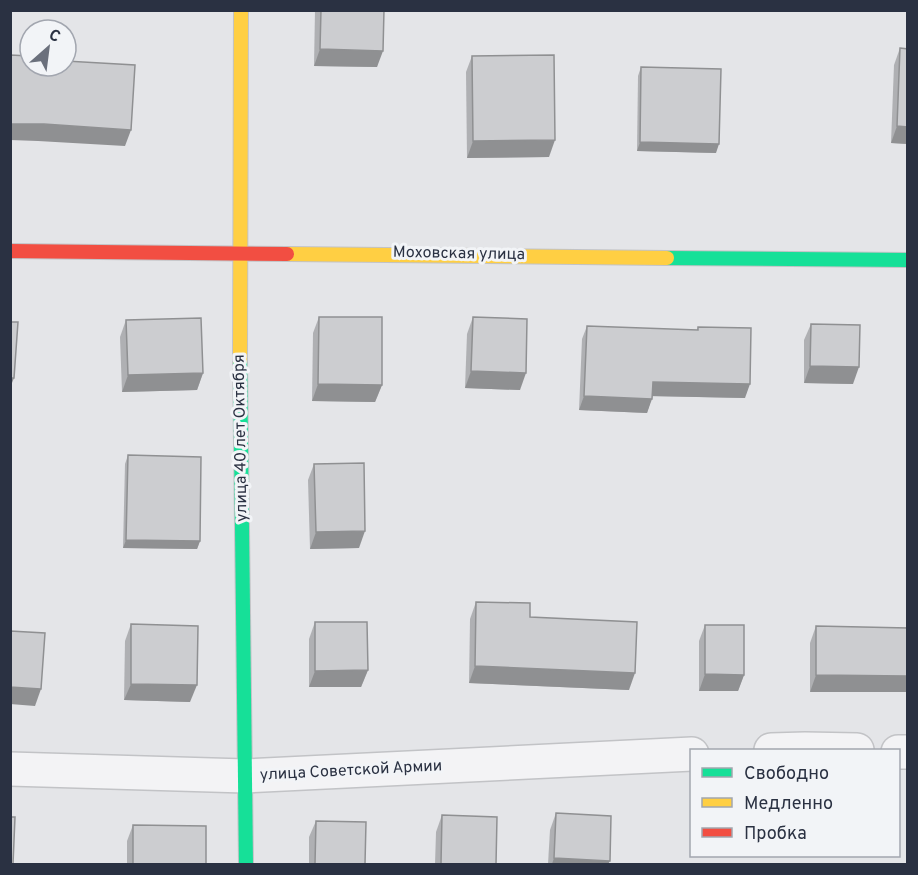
<svg xmlns="http://www.w3.org/2000/svg" width="918" height="875" font-family="Overpass,sans-serif">
  <style>
    .lines { fill: none; stroke-linecap: round; stroke-linejoin: round }
    .street-casing { stroke: #c2c3c6; stroke-width: 36 }
    .fast-casing { stroke: #c2c3c6; stroke-width: 16 }
    .slow-casing { stroke: #c2c3c6; stroke-width: 16 }
    .jam-casing { stroke: #c2c3c6; stroke-width: 16 }
    .street { stroke: #f3f3f5; stroke-width: 33 }
    .fast { stroke: #16e098; stroke-width: 14 }
    .slow { stroke: #ffcf43; stroke-width: 14 }
    .jam { stroke: #f24e42; stroke-width: 14 }
    .wall { fill: #afb0b3 }
    .shaded-wall { fill: #8f9092 }
    .building { fill: #cccdd0; stroke: #8f9092; stroke-width: 1.5 }
    .labels { text-anchor: middle; dominant-baseline: central; stroke-width: 6; stroke-linejoin: round; paint-order: stroke }
    .street-label { font-size: 16px; fill: #2a3142; stroke: #f2f4f7 }
  </style>
  <rect width="100%" height="100%" fill="#e4e5e8"/>
  <g class="lines">
    <g class="street-casing">
      <g id="street">
        <path d="M 771,750 L 805,749 L 857,750"/>
        <path d="M 898,752 L 908,752"/>
        <path d="M 10,769 L 245,776 L 692,754"/>
      </g>
    </g>
    <g class="fast-casing">
      <g id="fast">
        <path d="M 667,258 L 908,260"/>
        <path d="M 240,360 L 246,864"/>
      </g>
    </g>
    <g class="slow-casing">
      <g id="slow">
        <path d="M 287,254 L 667,258"/>
        <path d="M 240,360 L 241,10"/>
      </g>
    </g>
    <g class="jam-casing">
      <path id="jam" d="M 10,251 L 287,254"/>
    </g>
    <use href="#street" class="street"/>
    <use href="#fast" class="fast"/>
    <use href="#slow" class="slow"/>
    <use href="#jam" class="jam"/>
  </g>
  <g class="wall">
    <path d="M 315,10 L 384,10 L 377,67 L 314,66 Z"/>
    <path d="M 900,48 L 908,49 L 908,144 L 891,143 L 894,65 Z"/>
    <path d="M 472,56 L 549,157 L 467,158 L 466,72 Z"/>
    <path d="M 641,67 L 716,153 L 637,151 L 638,76 Z"/>
    <path d="M 319,317 L 382,385 L 375,402 L 312,401 L 313,333 Z"/>
    <path d="M 473,317 L 520,390 L 465,388 L 467,334 Z"/>
    <path d="M 126,320 L 203,373 L 197,390 L 122,392 L 120,337 Z"/>
    <path d="M 811,324 L 853,384 L 804,383 L 804,340 Z"/>
    <path d="M 587,326 L 697,330 L 698,327 L 745,398 L 652,396 L 647,413 L 579,410 L 582,339 Z"/>
    <path d="M 128,455 L 200,541 L 197,549 L 123,548 L 125,464 Z"/>
    <path d="M 314,464 L 359,548 L 310,549 L 308,480 Z"/>
    <path d="M 476,602 L 530,617 L 629,690 L 469,683 L 470,619 Z"/>
    <path d="M 315,622 L 368,670 L 361,687 L 309,687 L 309,639 Z"/>
    <path d="M 131,624 L 190,702 L 124,700 L 125,641 Z"/>
    <path d="M 705,625 L 744,675 L 738,691 L 699,691 L 699,641 Z"/>
    <path d="M 816,626 L 908,628 L 810,692 L 810,643 Z"/>
    <path d="M 556,813 L 608,864 L 548,864 L 550,830 Z"/>
    <path d="M 442,815 L 496,864 L 435,864 L 436,832 Z"/>
    <path d="M 316,821 L 365,864 L 309,864 L 309,837 Z"/>
    <path d="M 133,825 L 206,864 L 127,864 L 127,841 Z"/>
  </g>
  <g class="shaded-wall">
    <path d="M 320,49 L 383,51 L 377,67 L 314,66 Z"/>
    <path d="M 10,124 L 44,124 L 131,130 L 125,146 L 38,141 L 10,140 Z"/>
    <path d="M 897,126 L 908,127 L 908,144 L 891,143 Z"/>
    <path d="M 555,140 L 549,157 L 467,158 L 473,141 Z"/>
    <path d="M 640,142 L 719,144 L 716,153 L 637,151 Z"/>
    <path d="M 810,366 L 859,367 L 853,384 L 804,383 Z"/>
    <path d="M 471,371 L 526,373 L 520,390 L 465,388 Z"/>
    <path d="M 203,373 L 197,390 L 122,392 L 128,375 Z"/>
    <path d="M 10,378 L 14,378 L 10,388 Z"/>
    <path d="M 653,382 L 750,384 L 745,398 L 648,396 Z"/>
    <path d="M 318,384 L 382,385 L 375,402 L 312,401 Z"/>
    <path d="M 584,396 L 652,399 L 647,413 L 579,410 Z"/>
    <path d="M 365,531 L 359,548 L 310,549 L 316,532 Z"/>
    <path d="M 126,540 L 200,541 L 197,549 L 123,548 Z"/>
    <path d="M 475,666 L 635,673 L 629,690 L 469,683 Z"/>
    <path d="M 368,670 L 361,687 L 309,687 L 315,671 Z"/>
    <path d="M 705,674 L 744,675 L 738,691 L 699,691 Z"/>
    <path d="M 816,675 L 908,676 L 908,692 L 810,692 Z"/>
    <path d="M 131,684 L 197,685 L 190,702 L 124,700 Z"/>
    <path d="M 10,687 L 41,689 L 35,706 L 10,704 Z"/>
    <path d="M 554,858 L 610,861 L 608,864 L 552,864 Z"/>
  </g>
  <g class="building">
    <path d="M 321,10 L 384,10 L 383,51 L 320,49 Z"/>
    <path d="M 900,48 L 908,49 L 908,127 L 897,126 Z"/>
    <path d="M 10,55 L 30,56 L 30,66 L 66,66 L 66,61 L 135,65 L 131,130 L 44,124 L 10,124 Z"/>
    <path d="M 554,55 L 555,140 L 473,141 L 472,56 Z"/>
    <path d="M 641,67 L 721,69 L 719,144 L 640,142 Z"/>
    <path d="M 319,317 L 382,317 L 382,385 L 318,384 Z"/>
    <path d="M 473,317 L 527,319 L 526,373 L 471,371 Z"/>
    <path d="M 201,318 L 203,373 L 128,375 L 126,320 Z"/>
    <path d="M 10,322 L 18,322 L 14,378 L 10,378 Z"/>
    <path d="M 811,324 L 860,325 L 859,367 L 810,366 Z"/>
    <path d="M 587,326 L 698,330 L 698,327 L 751,328 L 750,384 L 653,382 L 652,399 L 584,396 Z"/>
    <path d="M 128,455 L 201,457 L 200,541 L 126,540 Z"/>
    <path d="M 364,463 L 365,531 L 316,532 L 314,464 Z"/>
    <path d="M 476,602 L 530,603 L 530,617 L 637,622 L 635,673 L 475,666 Z"/>
    <path d="M 315,622 L 367,622 L 368,670 L 315,671 Z"/>
    <path d="M 131,624 L 198,626 L 197,685 L 131,684 Z"/>
    <path d="M 705,625 L 744,625 L 744,675 L 705,674 Z"/>
    <path d="M 816,626 L 908,628 L 908,676 L 816,675 Z"/>
    <path d="M 10,631 L 45,633 L 41,689 L 10,687 Z"/>
    <path d="M 556,813 L 611,816 L 610,861 L 554,858 Z"/>
    <path d="M 442,815 L 497,817 L 496,864 L 441,864 Z"/>
    <path d="M 10,817 L 15,817 L 13,864 L 10,864 Z"/>
    <path d="M 316,821 L 366,822 L 365,864 L 315,864 Z"/>
    <path d="M 133,825 L 206,826 L 206,864 L 133,864 Z"/>
  </g>
  <g class="labels">
    <g class="street-label">
      <text transform="translate(459 254) rotate(1)">Моховская улица</text>
      <text transform="translate(241 438) rotate(-91)">улица 40 лет Октября</text>
      <text transform="translate(351 771) rotate(-3)">улица Советской Армии</text>
    </g>
  </g>
  <rect width="918" height="875" fill="none" stroke="#2a3142" stroke-width="24"/>
  <rect x="690" y="749" width="210" height="108" fill="#f2f4f7" stroke="#a2a6af" stroke-width="1.5"/>
  <rect x="702" y="768" width="30" height="9" fill="#16e098" stroke="#a2a6af" stroke-width="1.5"/>
  <text x="744" y="779" font-size="18" fill="#2a3142">Свободно</text>
  <rect x="702" y="798" width="30" height="9" fill="#ffcf43" stroke="#a2a6af" stroke-width="1.5"/>
  <text x="744" y="809" font-size="18" fill="#2a3142">Медленно</text>
  <rect x="702" y="828" width="30" height="9" fill="#f24e42" stroke="#a2a6af" stroke-width="1.5"/>
  <text x="744" y="839" font-size="18" fill="#2a3142">Пробка</text>
  <g transform="translate(48 48) rotate(28)"><circle r="28" fill="#f2f4f7" stroke="#a2a6af" stroke-width="1.5"/>
  <path d="M0-4.5L10 22L0 15L-10 22Z" fill="#6b707c"/>
  <text y="-9" font-size="16" font-weight="bold" text-anchor="middle" fill="#2a3142">С</text>
  </g>
</svg>
